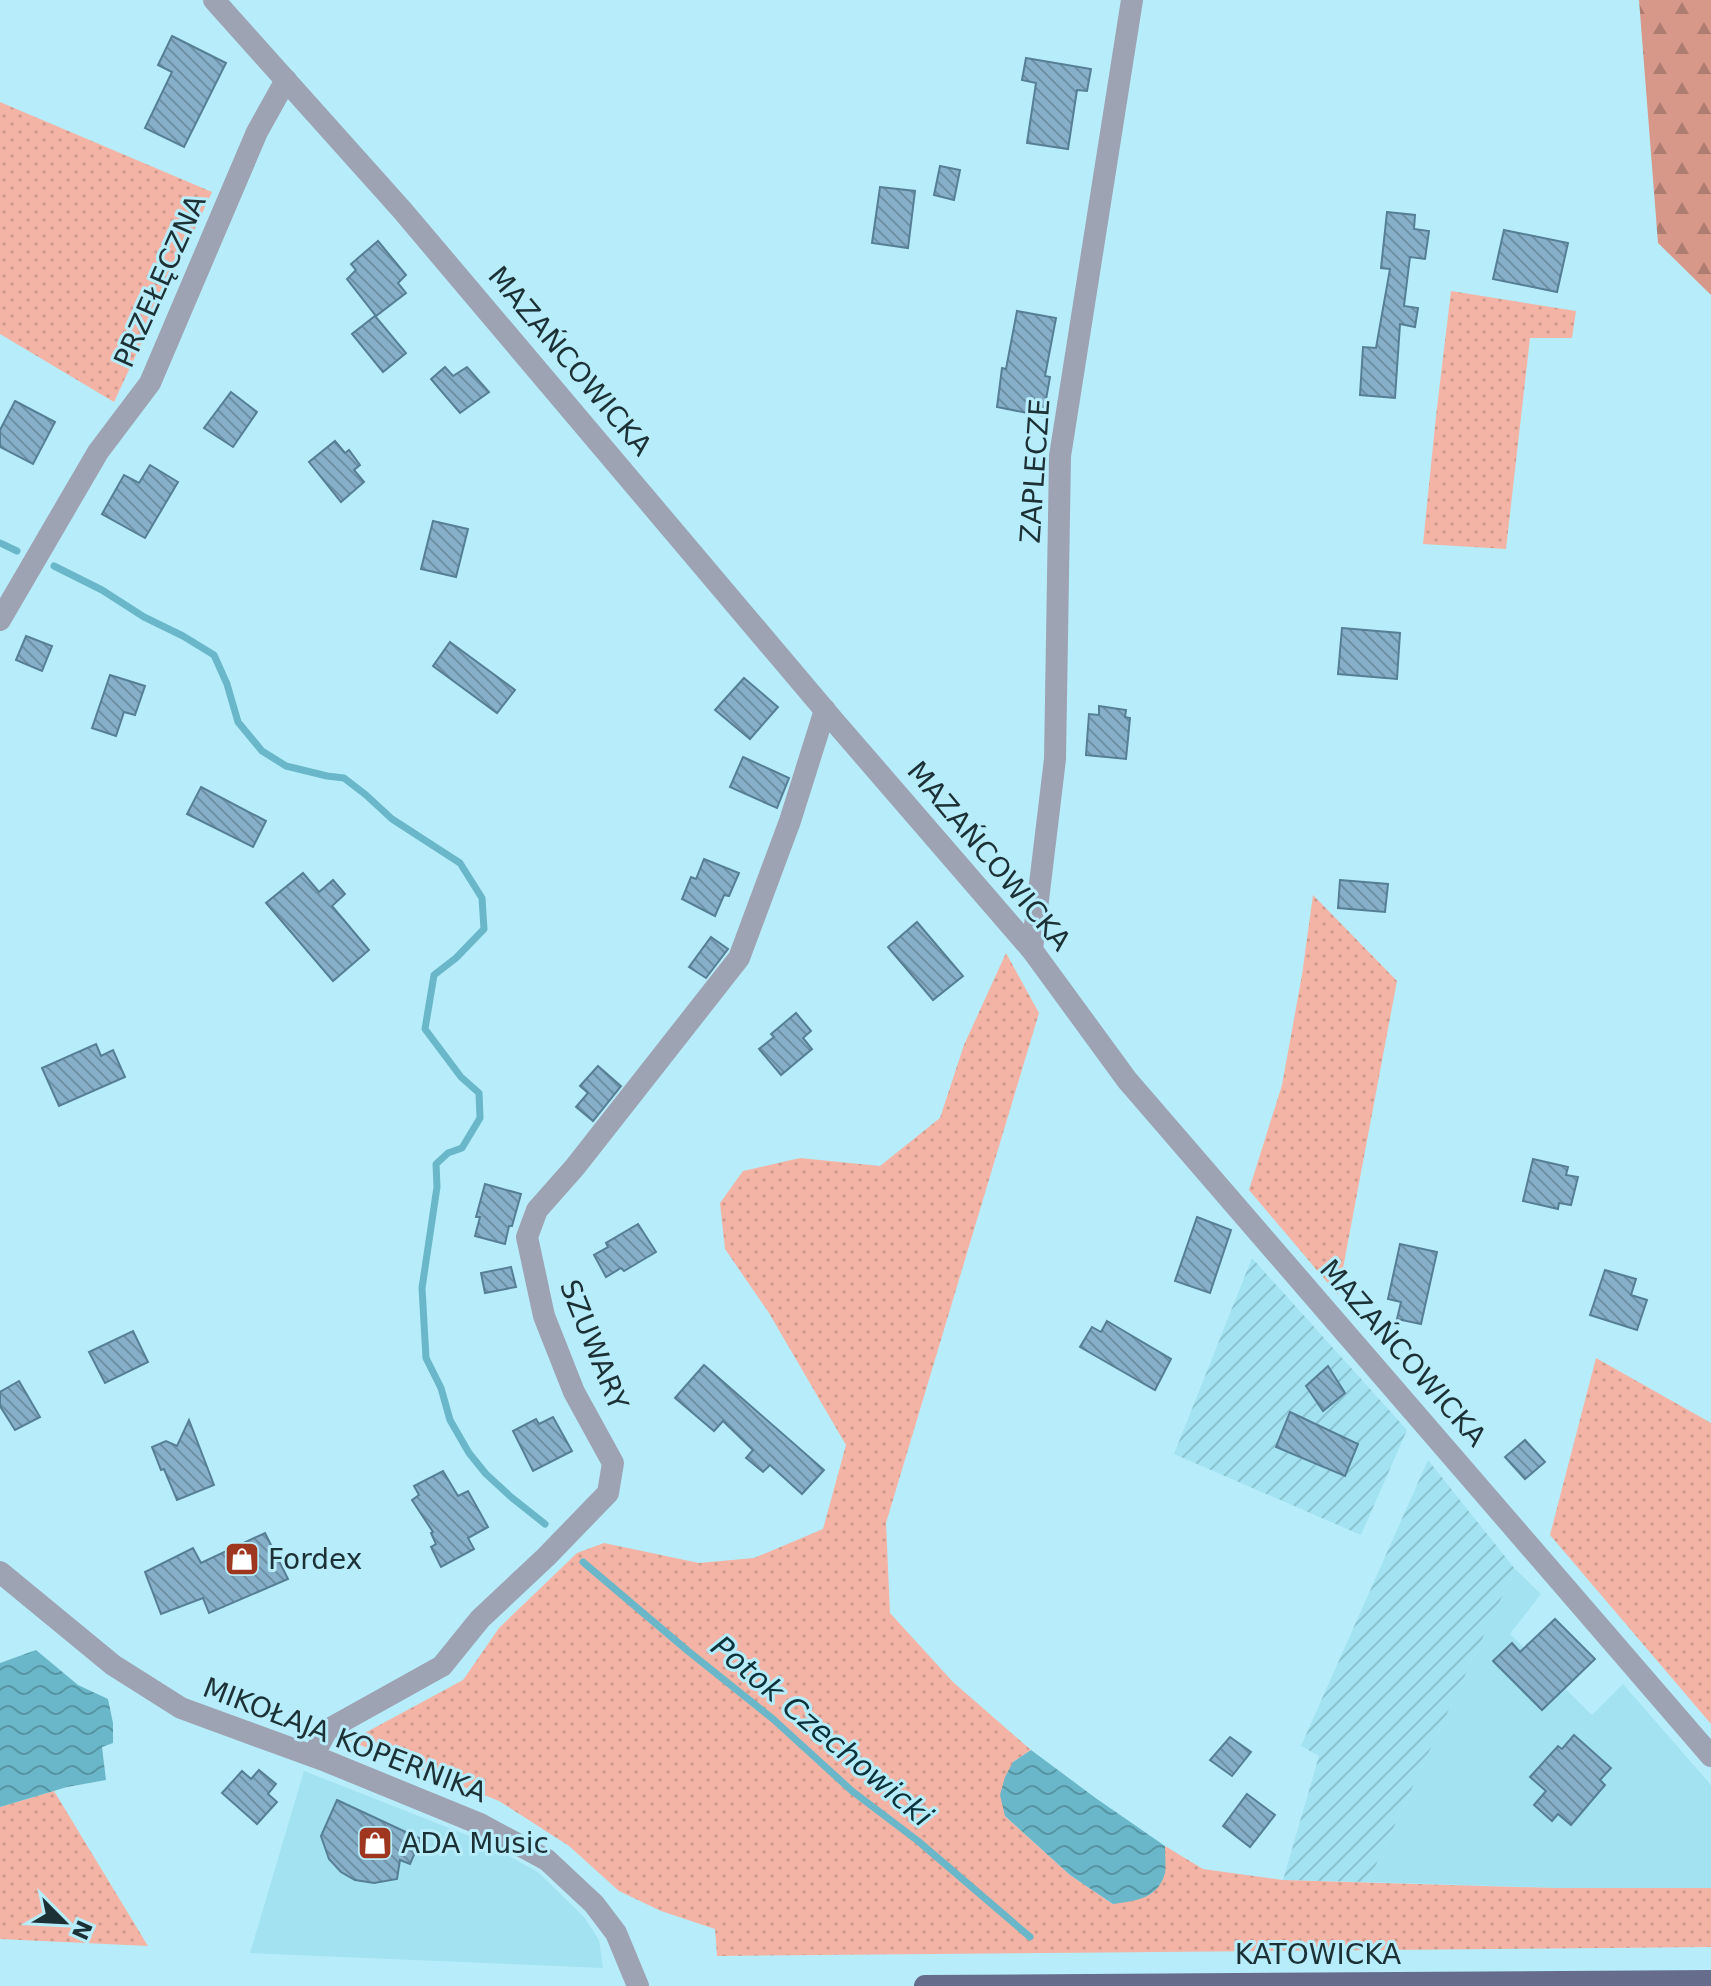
<svg xmlns="http://www.w3.org/2000/svg" width="1711" height="1986" font-family="'DejaVu Sans',sans-serif">
  <style>
    .built { fill: #a2e2f1 }
    .industrial { fill: url(#industrial-furrows) }
    .grass { fill: url(#grass-dots) }
    .forest { fill: url(#forest-firs) }
    .water { fill: url(#water-waves) }
    .lines { fill: none; stroke-linecap: round; stroke-linejoin: round }
    .stream { stroke: #69b7c9; stroke-width: 7 }
    .building { fill: url(#building-back-hatch); stroke: #567f96; stroke-width: 2 }
    .minor { stroke: #9ea3b4; stroke-width: 22 }
    .primary { stroke: #666d8c; stroke-width: 22 }
    .labels { text-anchor: middle; dominant-baseline: central; stroke-width: 6; stroke-linejoin: round; paint-order: stroke }
    .street-label { font-size: 28px; fill: #1c3136; stroke: #b7edfa }
    .poi-label { font-size: 28px; fill: #1c3136; stroke: #b7edfa; text-anchor: start }
    .water-label { font-size: 30px; font-style: italic; fill: #0c333b; stroke: #b7edfa }
  </style>
  <defs>
    <pattern id="industrial-furrows" width="10" height="10" patternUnits="userSpaceOnUse" patternTransform="scale(2)"><rect width="10" height="10" fill="#a2e2f1"/><path d="M-1 1l2-2M0 10L10 0M9 11l2-2" fill="none" stroke="#8bc2cf"/></pattern>
    <pattern id="grass-dots" width="8" height="8" patternUnits="userSpaceOnUse" patternTransform="scale(2)"><rect width="8" height="8" fill="#f3b4a5"/><path d="M2 2h.1M6 6h.1" fill="none" stroke="#d09b8f" stroke-width="1.8" stroke-linecap="round"/></pattern>
    <pattern id="forest-firs" width="22" height="20" patternUnits="userSpaceOnUse" patternTransform="scale(2)"><rect width="22" height="20" fill="#d89889"/><path d="M5 1l3.5 6h-7zM16 11l3.5 6h-7z" fill="#ae7d71"/></pattern>
    <pattern id="water-waves" width="16" height="10" patternUnits="userSpaceOnUse" patternTransform="scale(2)"><rect width="16" height="10" fill="#69b7c9"/><path d="M0 5q4-4 8 0t8 0" fill="none" stroke="#5695a4"/></pattern>
    <pattern id="building-back-hatch" width="6" height="6" patternUnits="userSpaceOnUse" patternTransform="scale(2)"><rect width="6" height="6" fill="#86b0c9"/><path d="M-1 5l2 2M0 0l6 6M5-1l2 2" fill="none" stroke="#6d90a4"/></pattern>
  </defs>
  <rect width="100%" height="100%" fill="#b7edfa"/>
  <g class="built">
    <path d="M 1515,1569 L 1541,1594 L 1510,1634 L 1592,1715 L 1623,1684 L 1711,1785 L 1711,1888 L 1555,1888 L 1368,1882 Z"/>
    <path d="M 304,1771 L 480,1840 L 538,1872 L 584,1917 L 599,1940 L 603,1968 L 250,1953 Z"/>
  </g>
  <g class="industrial">
    <path d="M 1252,1258 L 1407,1430 L 1361,1535 L 1174,1454 Z"/>
    <path d="M 1428,1460 L 1515,1569 L 1368,1882 L 1283,1880 L 1319,1756 L 1301,1746 Z"/>
  </g>
  <g class="grass">
    <path d="M 0,102 L 212,192 L 114,402 L 0,334 Z"/>
    <path d="M 1451,291 L 1576,311 L 1572,338 L 1530,338 L 1506,549 L 1423,544 L 1436,416 Z"/>
    <path d="M 1313,895 L 1397,981 L 1338,1295 L 1249,1190 L 1282,1085 L 1302,975 Z"/>
    <path d="M 1006,953 L 1039,1013 L 886,1523 L 890,1613 L 953,1682 L 1031,1750 L 1013,1762 L 1005,1816 L 1070,1875 L 1113,1904 L 1165,1873 L 1165,1846 L 1203,1869 L 1283,1880 L 1555,1888 L 1711,1888 L 1711,1947 L 717,1956 L 715,1929 L 661,1911 L 619,1891 L 569,1846 L 499,1801 L 350,1741 L 463,1680 L 499,1628 L 577,1553 L 604,1543 L 699,1563 L 754,1558 L 823,1529 L 846,1445 L 769,1313 L 725,1249 L 720,1203 L 743,1171 L 800,1158 L 880,1166 L 940,1118 L 964,1045 Z"/>
    <path d="M 1596,1358 L 1711,1423 L 1711,1724 L 1550,1535 Z"/>
    <path d="M 54,1791 L 148,1946 L 0,1939 L 0,1807 Z"/>
  </g>
  <path class="forest" d="M 1639,0 L 1711,0 L 1711,295 L 1658,243 Z"/>
  <g class="water">
    <path d="M 36,1650 L 78,1685 L 108,1699 L 113,1723 L 113,1743 L 102,1747 L 106,1780 L 67,1787 L 0,1807 L 0,1663 Z"/>
    <path d="M 1031,1750 L 1097,1799 L 1165,1846 C 1165,1854 1166,1865 1165,1873 C 1158,1899 1135,1901 1113,1904 L 1070,1875 L 1005,1816 L 1000,1795 L 1005,1777 L 1013,1762 Z"/>
  </g>
  <g class="lines">
    <g class="stream">
      <path d="M 0,543 L 17,551"/>
      <path d="M 54,566 L 102,590 L 144,617 L 183,636 L 214,655 L 227,684 L 238,722 L 262,751 L 286,766 L 327,776 L 344,778 L 366,795 L 392,819 L 460,863 L 482,898 L 484,929 L 456,958 L 434,975 L 425,1029 L 461,1077 L 479,1093 L 480,1118 L 462,1148 L 448,1153 L 436,1164 L 437,1187 L 422,1288 L 426,1358 L 441,1388 L 450,1420 L 469,1453 L 486,1474 L 511,1497 L 545,1524"/>
      <path d="M 583,1562 L 688,1651 L 773,1719 L 852,1791 L 918,1841 L 1030,1937"/>
    </g>
  </g>
  <g class="building">
    <path d="M 172,36 L 226,63 L 184,147 L 145,128 L 172,72 L 158,65 Z"/>
    <path d="M 1026,58 L 1091,69 L 1087,91 L 1077,90 L 1068,149 L 1027,143 L 1036,83 L 1022,80 Z"/>
    <path d="M 940,166 L 960,170 L 954,200 L 934,195 Z"/>
    <path d="M 880,187 L 915,191 L 908,248 L 872,243 Z"/>
    <path d="M 1387,212 L 1415,215 L 1414,229 L 1429,231 L 1425,259 L 1410,257 L 1404,306 L 1418,308 L 1415,327 L 1400,324 L 1395,398 L 1360,395 L 1363,347 L 1376,348 L 1390,269 L 1381,268 Z"/>
    <path d="M 1504,230 L 1568,243 L 1557,292 L 1493,279 Z"/>
    <path d="M 378,241 L 406,275 L 398,283 L 406,293 L 376,316 L 347,279 L 356,270 L 351,264 Z"/>
    <path d="M 1017,311 L 1056,318 L 1045,376 L 1050,377 L 1043,416 L 997,407 L 1002,368 L 1006,369 Z"/>
    <path d="M 375,316 L 406,353 L 383,372 L 352,334 Z"/>
    <path d="M 445,367 L 453,376 L 467,367 L 489,392 L 460,413 L 431,379 Z"/>
    <path d="M 231,392 L 257,412 L 233,447 L 204,428 Z"/>
    <path d="M 15,401 L 55,422 L 33,464 L 0,447 L 0,430 Z"/>
    <path d="M 335,441 L 345,453 L 349,450 L 360,465 L 354,470 L 364,482 L 341,502 L 309,462 Z"/>
    <path d="M 150,465 L 178,482 L 145,538 L 102,514 L 124,475 L 139,483 Z"/>
    <path d="M 433,521 L 468,529 L 456,577 L 421,569 Z"/>
    <path d="M 1342,628 L 1400,633 L 1397,679 L 1338,674 Z"/>
    <path d="M 26,636 L 52,646 L 42,671 L 16,660 Z"/>
    <path d="M 450,642 L 515,690 L 497,713 L 433,666 Z"/>
    <path d="M 110,675 L 145,686 L 135,715 L 124,712 L 116,736 L 92,728 Z"/>
    <path d="M 744,678 L 778,707 L 750,739 L 715,710 Z"/>
    <path d="M 1099,706 L 1126,710 L 1125,717 L 1130,718 L 1126,759 L 1086,755 L 1089,714 L 1099,715 Z"/>
    <path d="M 743,757 L 789,778 L 777,808 L 730,787 Z"/>
    <path d="M 201,787 L 266,821 L 253,847 L 187,814 Z"/>
    <path d="M 704,859 L 739,873 L 729,896 L 724,895 L 715,916 L 682,899 L 691,877 L 696,879 Z"/>
    <path d="M 303,873 L 319,892 L 333,880 L 345,894 L 332,906 L 369,950 L 333,981 L 266,903 Z"/>
    <path d="M 1340,880 L 1388,884 L 1385,912 L 1338,908 Z"/>
    <path d="M 917,922 L 963,976 L 933,1000 L 888,947 Z"/>
    <path d="M 711,937 L 728,949 L 706,978 L 689,967 Z"/>
    <path d="M 796,1013 L 811,1031 L 803,1038 L 812,1049 L 781,1075 L 759,1049 L 774,1037 L 771,1034 Z"/>
    <path d="M 96,1044 L 101,1056 L 113,1050 L 125,1077 L 59,1106 L 42,1068 Z"/>
    <path d="M 598,1066 L 621,1086 L 593,1121 L 576,1107 L 588,1093 L 580,1086 Z"/>
    <path d="M 1533,1159 L 1568,1167 L 1566,1175 L 1578,1177 L 1571,1205 L 1559,1203 L 1558,1209 L 1523,1201 Z"/>
    <path d="M 485,1184 L 521,1194 L 512,1226 L 509,1226 L 505,1244 L 475,1236 L 480,1217 L 476,1217 Z"/>
    <path d="M 1197,1217 L 1231,1230 L 1210,1293 L 1175,1281 Z"/>
    <path d="M 638,1224 L 656,1252 L 624,1271 L 621,1268 L 606,1277 L 594,1255 L 608,1247 L 606,1243 Z"/>
    <path d="M 1400,1244 L 1437,1252 L 1421,1324 L 1397,1319 L 1401,1302 L 1388,1299 Z"/>
    <path d="M 511,1267 L 516,1287 L 485,1293 L 481,1273 Z"/>
    <path d="M 1605,1270 L 1636,1279 L 1631,1295 L 1647,1300 L 1637,1330 L 1590,1315 Z"/>
    <path d="M 1107,1321 L 1171,1359 L 1155,1390 L 1080,1347 L 1092,1327 L 1101,1332 Z"/>
    <path d="M 133,1331 L 148,1362 L 105,1383 L 89,1352 Z"/>
    <path d="M 704,1365 L 824,1470 L 802,1494 L 770,1465 L 763,1472 L 746,1458 L 753,1450 L 723,1421 L 714,1431 L 675,1398 Z"/>
    <path d="M 1328,1366 L 1345,1393 L 1323,1411 L 1306,1386 Z"/>
    <path d="M 19,1381 L 40,1417 L 15,1430 L 0,1406 L 0,1392 Z"/>
    <path d="M 1290,1412 L 1358,1444 L 1345,1476 L 1276,1447 Z"/>
    <path d="M 553,1417 L 572,1451 L 533,1471 L 513,1431 L 536,1419 L 539,1424 Z"/>
    <path d="M 189,1420 L 214,1485 L 177,1500 L 164,1469 L 161,1470 L 152,1447 L 166,1441 L 177,1446 Z"/>
    <path d="M 1525,1440 L 1545,1462 L 1525,1479 L 1505,1457 Z"/>
    <path d="M 443,1471 L 458,1496 L 468,1491 L 488,1527 L 468,1538 L 474,1549 L 441,1567 L 431,1547 L 436,1544 L 431,1533 L 433,1532 L 412,1500 L 419,1495 L 414,1486 Z"/>
    <path d="M 265,1533 L 288,1579 L 209,1613 L 203,1598 L 161,1614 L 145,1572 L 193,1548 L 201,1563 Z"/>
    <path d="M 1555,1619 L 1595,1659 L 1542,1710 L 1493,1661 L 1512,1643 L 1520,1652 Z"/>
    <path d="M 1574,1735 L 1611,1768 L 1600,1780 L 1605,1785 L 1571,1825 L 1558,1814 L 1552,1821 L 1534,1805 L 1546,1791 L 1530,1777 L 1558,1746 L 1562,1749 Z"/>
    <path d="M 1230,1737 L 1251,1752 L 1232,1776 L 1210,1760 Z"/>
    <path d="M 259,1770 L 276,1784 L 268,1794 L 277,1802 L 257,1824 L 222,1793 L 242,1771 L 251,1779 Z"/>
    <path d="M 1247,1794 L 1275,1815 L 1250,1847 L 1223,1826 Z"/>
    <path d="M 337,1800 L 421,1839 L 410,1864 L 400,1860 L 397,1879 L 374,1883 L 355,1880 L 341,1872 L 329,1859 L 321,1836 Z"/>
  </g>
  <g class="lines">
    <g class="minor">
      <path d="M 214,0 L 402,210 L 834,721 L 1032,950 L 1127,1080 L 1711,1756"/>
      <path d="M 0,620 L 98,452 L 150,383 L 257,132 L 286,80"/>
      <path d="M 1032,950 L 1055,759 L 1060,456 L 1132,0"/>
      <path d="M 0,1572 L 113,1665 L 181,1708 L 326,1761 L 480,1824 L 547,1860 L 594,1904 L 616,1933 L 638,1986"/>
      <path d="M 313,1756 L 327,1730 L 442,1666 L 480,1619 L 546,1557 L 608,1493 L 613,1463 L 574,1392 L 544,1316 L 527,1237 L 537,1210 L 575,1167 L 739,958 L 790,821 L 825,710"/>
    </g>
    <path class="primary" d="M 925,1986 L 1711,1981"/>
  </g>
  <defs>
    <g id="shop-square" transform="scale(1.8)"><rect x="-9" y="-9" width="18" height="18" rx="4" fill="#9f361f" stroke="#b7edfa"/><path d="M-5-2.5h2.3a2.7 3.5 0 0 1 5.4 0H5L5.5 6h-11ZM-1.5-2.5h3a1.5 2.3 0 0 0-3 0Z" fill="#fff"/></g>
  </defs>
  <g fill-rule="evenodd">
    <use href="#shop-square" x="242" y="1559"/>
    <use href="#shop-square" x="375" y="1843"/>
  </g>
  <g class="labels">
    <g class="street-label">
      <text transform="translate(160 281) rotate(-66)">PRZEŁĘCZNA</text>
      <text transform="translate(570 361) rotate(50)">MAZAŃCOWICKA</text>
      <text transform="translate(1035 471) rotate(-86)">ZAPLECZE</text>
      <text transform="translate(989 856) rotate(50)">MAZAŃCOWICKA</text>
      <text transform="translate(594 1345) rotate(68)">SZUWARY</text>
      <text transform="translate(1403 1353) rotate(49)">MAZAŃCOWICKA</text>
      <text transform="translate(345 1740) rotate(21)">MIKOŁAJA KOPERNIKA</text>
      <text x="1318" y="1954">KATOWICKA</text>
    </g>
    <g class="poi-label">
      <text x="268" y="1559">Fordex</text>
      <text x="401" y="1843">ADA Music</text>
    </g>
    <g class="water-label">
      <text transform="translate(822 1731) rotate(40)">Potok Czechowicki</text>
    </g>
  </g>
  <g transform="translate(64 1922) rotate(114)" stroke="#b7edfa" stroke-width="6" paint-order="stroke">
  <path d="M0-6L14 30L0 20L-14 30Z" fill="#1c3136"/>
  <text y="-12" font-size="22" font-weight="bold" text-anchor="middle" fill="#1c3136">N</text>
  </g>
</svg>
